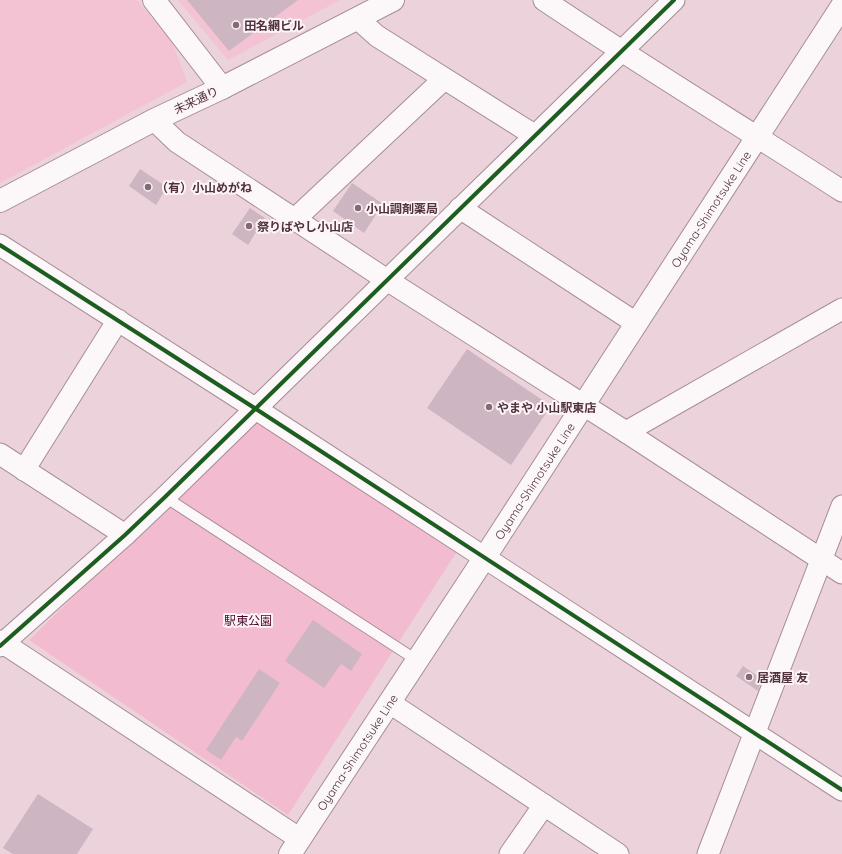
<svg xmlns="http://www.w3.org/2000/svg" width="842" height="854" font-family="Quicksand,'Noto Sans JP',sans-serif">
  <style>
    .built { fill: #f3c2d3 }
    .green { fill: #f3bbcf }
    .building { fill: #ceb5c2 }
    .lines { fill: none; stroke-linecap: round; stroke-linejoin: round }
    .service-casing { stroke: #a68e96; stroke-width: 12 }
    .minor-casing { stroke: #a68e96; stroke-width: 23 }
    .tertiary-casing { stroke: #a68e96; stroke-width: 24 }
    .secondary-casing { stroke: #a68e96; stroke-width: 24 }
    .service { stroke: #fcf8f9; stroke-width: 10 }
    .minor { stroke: #fcf8f9; stroke-width: 21 }
    .tertiary { stroke: #fcf8f9; stroke-width: 22 }
    .secondary { stroke: #fcf8f9; stroke-width: 22 }
    .cycleway-casing { stroke: #fcf4f6; stroke-width: 6 }
    .cycleway { stroke: #1b5e20; stroke-width: 4 }
    .poi-dot { fill: #876973; stroke: #fcf4f6; stroke-width: 1.5 }
    .labels { text-anchor: middle; dominant-baseline: central; stroke-width: 4; stroke-linejoin: round; paint-order: stroke }
    .poi-label { font-size: 12px; font-weight: bold; fill: #50313c; stroke: #fcf4f6; text-anchor: start }
    .street-label { font-size: 12px; fill: #50313c; stroke: #fcf4f6 }
    .park-label { font-size: 12px; fill: #4e052b; stroke: #fcf4f6 }
  </style>
  <rect width="100%" height="100%" fill="#ecd2da"/>
  <g class="built">
    <path d="M 0,0 L 137,0 L 172,42 L 187,82 L 0,183 Z"/>
    <path d="M 178,0 L 340,0 L 228,60 Z"/>
  </g>
  <path class="green" d="M 258,418 L 461,545 L 288,815 L 29,640 Z"/>
  <g class="building">
    <path d="M 187,0 L 298,0 L 229,51 Z"/>
    <path d="M 140,169 L 167,187 L 156,205 L 129,186 Z"/>
    <path d="M 352,183 L 383,204 L 364,233 L 333,211 Z"/>
    <path d="M 250,208 L 265,218 L 248,245 L 232,234 Z"/>
    <path d="M 467,349 L 551,406 L 511,465 L 427,408 Z"/>
    <path d="M 313,620 L 362,654 L 351,671 L 341,664 L 324,688 L 285,661 Z"/>
    <path d="M 743,666 L 762,679 L 758,691 L 736,676 Z"/>
    <path d="M 259,669 L 280,683 L 242,741 L 236,737 L 221,760 L 206,750 Z"/>
    <path d="M 38,794 L 93,829 L 77,854 L 13,854 L 3,848 Z"/>
  </g>
  <g class="lines">
    <g class="service-casing">
      <path id="service" d="M 165,497 L 418,661"/>
    </g>
    <g class="minor-casing">
      <g id="minor">
        <path d="M 544,0 C 642,66 743,127 842,191"/>
        <path d="M 358,19 L 377,36 L 534,135"/>
        <path d="M 154,120 L 177,142 L 387,280 L 626,432 L 842,573"/>
        <path d="M 460,208 L 636,323"/>
        <path d="M 295,219 L 444,79"/>
        <path d="M 0,245 L 256,409 L 842,790"/>
        <path d="M 626,432 L 842,309"/>
        <path d="M 0,454 L 125,535"/>
        <path d="M 24,470 L 118,320"/>
        <path d="M 0,641 L 300,839"/>
        <path d="M 0,646 L 125,535 L 165,497 L 674,0"/>
        <path d="M 390,703 L 618,854"/>
        <path d="M 510,854 L 544,805"/>
        <path d="M 708,854 L 842,506"/>
      </g>
    </g>
    <g class="tertiary-casing">
      <g id="tertiary">
        <path d="M 154,0 L 222,88"/>
        <path d="M 0,201 L 154,120 L 222,88 L 393,0"/>
      </g>
    </g>
    <g class="secondary-casing">
      <g id="secondary">
        <path id="s1" d="M 290,854 L 485,557 L 842,6"/>
      </g>
    </g>
    <use href="#service" class="service"/>
    <use href="#minor" class="minor"/>
    <use href="#tertiary" class="tertiary"/>
    <use href="#secondary" class="secondary"/>
    <g class="cycleway-casing">
      <g id="cycleway">
        <path d="M 0,245 L 256,409 L 842,790"/>
        <path d="M 0,646 L 125,535 L 165,497 L 674,0"/>
      </g>
    </g>
    <use href="#cycleway" class="cycleway"/>
  </g>
  <g class="poi-dot">
    <circle cx="236" cy="25" r="4"/>
    <circle cx="148" cy="187" r="4"/>
    <circle cx="358" cy="208" r="4"/>
    <circle cx="249" cy="226" r="4"/>
    <circle cx="489" cy="407" r="4"/>
    <circle cx="749" cy="677" r="4"/>
  </g>
  <g class="labels">
    <g class="poi-label">
      <text x="244" y="25">田名網ビル</text>
      <text x="156" y="187">（有）小山めがね</text>
      <text x="366" y="208">小山調剤薬局</text>
      <text x="257" y="226">祭りばやし小山店</text>
      <text x="497" y="407">やまや 小山駅東店</text>
      <text x="757" y="677">居酒屋 友</text>
    </g>
    <g class="street-label">
      <text transform="translate(196 100) rotate(-25)">未来通り</text>
      <text stroke="none"><textPath href="#s1" startOffset="770">Oyama-Shimotsuke Line</textPath></text>
      <text stroke="none"><textPath href="#s1" startOffset="446">Oyama-Shimotsuke Line</textPath></text>
      <text stroke="none"><textPath href="#s1" startOffset="122">Oyama-Shimotsuke Line</textPath></text>
    </g>
    <g class="park-label">
      <text x="248" y="620">駅東公園</text>
    </g>
  </g>
</svg>
